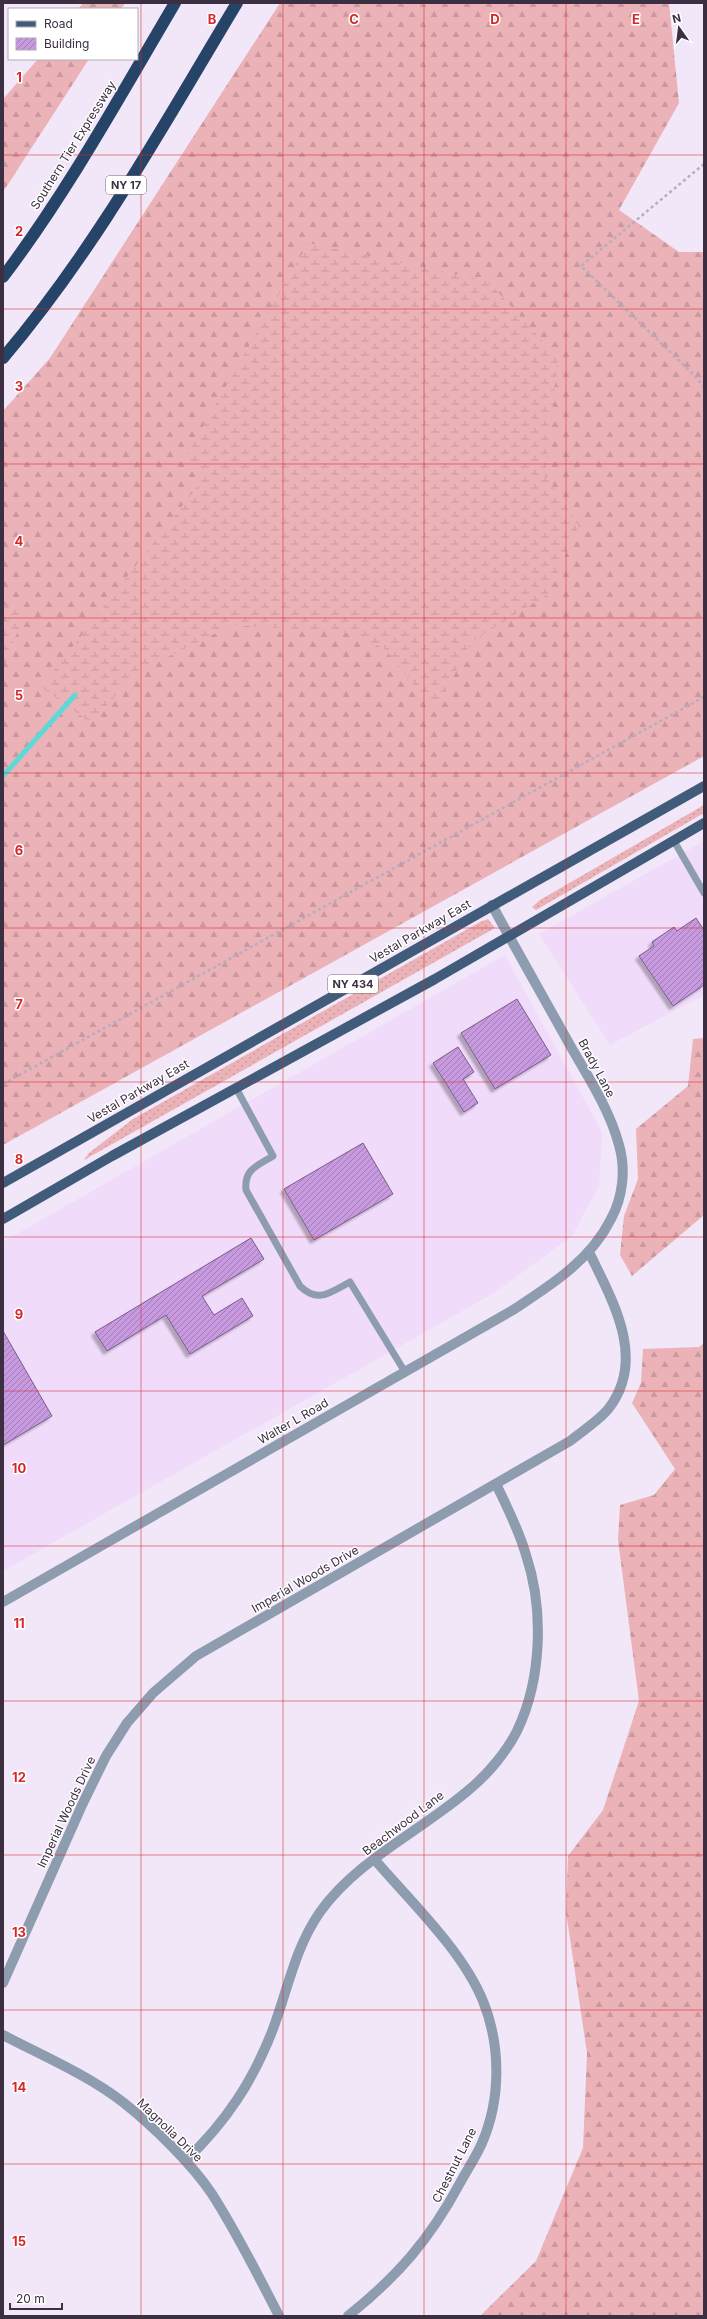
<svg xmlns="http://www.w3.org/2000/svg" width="707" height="2319" font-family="Inter,sans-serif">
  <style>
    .built { fill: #f0dbfb }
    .grass { fill: url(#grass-dots) }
    .forest { fill: url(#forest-firs) }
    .wetland { fill: url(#wetland-marsh) }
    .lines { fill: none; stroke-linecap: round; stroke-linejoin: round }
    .stream { stroke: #5fd9d7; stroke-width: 5 }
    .building { fill: url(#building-hatch); stroke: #795d87; filter: url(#shadow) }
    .path { stroke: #b8acbf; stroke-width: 2.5; stroke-dasharray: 3 3; stroke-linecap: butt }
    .lane { stroke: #8d9caf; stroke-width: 7 }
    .street { stroke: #8d9caf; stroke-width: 10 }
    .primary { stroke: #415b7b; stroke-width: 10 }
    .highway { stroke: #264468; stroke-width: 12 }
    .grid { fill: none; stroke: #d62828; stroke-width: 1; stroke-opacity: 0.55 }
    .labels { text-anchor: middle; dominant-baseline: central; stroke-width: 3; stroke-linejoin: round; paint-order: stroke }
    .shield { fill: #fff; stroke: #766d7b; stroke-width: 1 }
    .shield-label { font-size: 11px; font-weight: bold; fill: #3c2f42 }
    .street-label { font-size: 12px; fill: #3c2f42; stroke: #fff }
    .grid-label { font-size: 13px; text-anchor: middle; font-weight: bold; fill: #d62828; stroke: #fff; stroke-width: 3; stroke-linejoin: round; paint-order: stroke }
  </style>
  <defs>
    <pattern id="grass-dots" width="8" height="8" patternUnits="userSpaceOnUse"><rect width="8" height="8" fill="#ebb2b7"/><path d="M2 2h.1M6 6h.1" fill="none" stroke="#ca999f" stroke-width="1.8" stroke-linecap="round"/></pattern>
    <pattern id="forest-firs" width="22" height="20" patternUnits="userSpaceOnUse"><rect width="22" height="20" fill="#ebb2b7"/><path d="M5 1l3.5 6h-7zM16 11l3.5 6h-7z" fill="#ca999f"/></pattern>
    <pattern id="wetland-marsh" width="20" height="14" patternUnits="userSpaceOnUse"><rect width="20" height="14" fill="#ebb2b7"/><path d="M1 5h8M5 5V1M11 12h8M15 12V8" fill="none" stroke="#ca999f"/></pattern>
    <pattern id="building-hatch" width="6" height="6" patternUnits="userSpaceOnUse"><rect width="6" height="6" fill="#c79adf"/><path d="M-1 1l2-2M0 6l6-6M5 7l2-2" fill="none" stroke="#a37eb6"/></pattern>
    <filter id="shadow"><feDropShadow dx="-3.5" dy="3.5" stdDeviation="1" flood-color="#0004"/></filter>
  </defs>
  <rect width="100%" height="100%" fill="#f2e6f9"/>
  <g class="built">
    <path d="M 704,841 L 704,995 L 610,1045 L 539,934 Z"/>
    <path d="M 505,955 L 602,1132 L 599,1186 L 572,1236 L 494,1293 L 3,1571 L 3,1242 Z"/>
  </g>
  <g class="grass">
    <path d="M 704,805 L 704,813 L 536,910 L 532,907 L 540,900 Z"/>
    <path d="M 488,919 L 495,928 L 84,1160 L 89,1153 L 133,1119 L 480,922 Z"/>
  </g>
  <g class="forest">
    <path d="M 83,3 L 125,3 L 121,9 L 78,9 Z"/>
    <path d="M 280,3 L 669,3 L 679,103 L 619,210 L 679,252 L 704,252 L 704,756 L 3,1145 L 3,411 L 50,358 Z"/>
    <path d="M 38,59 L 89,59 L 3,192 L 3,99 Z"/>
    <path d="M 704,1038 L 704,1215 L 632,1276 L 620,1255 L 624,1216 L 638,1179 L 636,1129 L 688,1086 L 693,1039 Z"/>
    <path d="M 704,1343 L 704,2316 L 480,2316 L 536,2261 L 583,2148 L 587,2053 L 566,1912 L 568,1856 L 603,1810 L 639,1701 L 618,1540 L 620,1505 L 654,1495 L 675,1469 L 632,1403 L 641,1383 L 643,1349 L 699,1347 Z"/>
  </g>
  <g class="wetland">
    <path d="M 308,243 L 488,281 L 558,358 L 545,475 L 579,526 L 547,595 L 471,642 L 438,707 L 416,688 L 385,649 L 347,633 L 232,625 L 136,673 L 91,723 L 41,687 L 203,479 L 186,456 Z"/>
    <path d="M 3,604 L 25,614 L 3,667 Z"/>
  </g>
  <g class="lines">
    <path class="stream" d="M 3,776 L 75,695"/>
  </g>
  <g class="building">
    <path d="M 696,918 L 704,930 L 704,985 L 673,1006 L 639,956 L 654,946 L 652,942 L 674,927 L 677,931 Z"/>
    <path d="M 517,999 L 551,1055 L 495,1089 L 461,1033 Z"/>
    <path d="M 458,1047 L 474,1072 L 463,1079 L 478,1103 L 464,1112 L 433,1063 Z"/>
    <path d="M 363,1143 L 393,1194 L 314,1240 L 284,1189 Z"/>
    <path d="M 251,1238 L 264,1259 L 202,1296 L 214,1315 L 242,1298 L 253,1316 L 190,1354 L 166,1315 L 107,1351 L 95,1332 Z"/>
    <path d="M 3,1331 L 52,1416 L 3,1445 Z"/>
  </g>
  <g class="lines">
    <g class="path">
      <path d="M 704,164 L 581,266 L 693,374 L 704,387"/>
      <path d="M 3,1084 L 704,697"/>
    </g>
    <g class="lane">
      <path d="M 674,841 L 704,893"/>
      <path d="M 236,1088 L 273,1156 C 257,1166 244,1169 246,1190 L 300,1286 C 318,1304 331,1292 350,1282 L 405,1372"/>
    </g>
    <g class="street">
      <path d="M 3,1602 L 513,1310 C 551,1285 590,1261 611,1219 C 623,1197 626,1169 619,1145 C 610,1111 589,1078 571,1047 C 545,1000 518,953 492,905"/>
      <path d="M 3,1983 L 82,1805 L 106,1756 L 127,1723 L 153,1693 L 196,1656 L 570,1441 C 582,1431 600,1420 609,1408 C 647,1358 612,1300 589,1252"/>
      <path d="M 3,2035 C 43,2056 88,2075 124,2103 C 153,2126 192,2164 212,2194 C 237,2233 258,2275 279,2316"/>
      <path d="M 186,2160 C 226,2122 253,2081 273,2029 C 288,1989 295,1948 320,1912 C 358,1859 423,1830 471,1788 C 488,1774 507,1751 517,1731 C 542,1679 544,1609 526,1555 C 519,1530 507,1507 496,1484"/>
      <path d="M 348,2316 C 398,2276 430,2239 460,2183 C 467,2170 476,2157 482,2143 C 501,2099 501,2046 483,2001 C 462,1950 411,1902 375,1860"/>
    </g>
    <g class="primary">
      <path d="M 3,1183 L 704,786"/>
      <path d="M 3,1219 L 112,1156 L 435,979 L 704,823"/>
    </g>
    <g class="highway">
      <path d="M 3,277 C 68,191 120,96 175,3"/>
      <path d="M 3,358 C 95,250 164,124 237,3"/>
    </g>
  </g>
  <path class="grid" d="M 141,3 L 141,2316M 283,3 L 283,2316M 424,3 L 424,2316M 566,3 L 566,2316M 3,155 L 704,155M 3,309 L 704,309M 3,464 L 704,464M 3,618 L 704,618M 3,773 L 704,773M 3,928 L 704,928M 3,1082 L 704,1082M 3,1237 L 704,1237M 3,1391 L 704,1391M 3,1546 L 704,1546M 3,1701 L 704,1701M 3,1855 L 704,1855M 3,2010 L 704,2010M 3,2164 L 704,2164"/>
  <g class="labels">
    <g class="shield">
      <rect x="106" y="176" width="40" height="18" rx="3"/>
      <rect x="328" y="975" width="50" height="18" rx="3"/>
    </g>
    <g class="shield-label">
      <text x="126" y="185">NY 17</text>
      <text x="353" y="984">NY 434</text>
    </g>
    <g class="street-label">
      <text transform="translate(73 145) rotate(-58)">Southern Tier Expressway</text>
      <text transform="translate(420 931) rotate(-30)">Vestal Parkway East</text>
      <text transform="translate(597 1068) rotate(62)">Brady Lane</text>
      <text transform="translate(138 1091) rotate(-30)">Vestal Parkway East</text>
      <text transform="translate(293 1421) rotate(-30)">Walter L Road</text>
      <text transform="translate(305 1579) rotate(-30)">Imperial Woods Drive</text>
      <text transform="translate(66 1812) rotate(-65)">Imperial Woods Drive</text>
      <text transform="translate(403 1823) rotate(-37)">Beachwood Lane</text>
      <text transform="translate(170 2130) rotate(44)">Magnolia Drive</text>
      <text transform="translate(454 2165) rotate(-63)">Chestnut Lane</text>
    </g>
  </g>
  <g class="grid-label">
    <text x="212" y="24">B</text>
    <text x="354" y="24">C</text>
    <text x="495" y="24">D</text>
    <text x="636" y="24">E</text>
    <text x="19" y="82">1</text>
    <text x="19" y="236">2</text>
    <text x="19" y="391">3</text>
    <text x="19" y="546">4</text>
    <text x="19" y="700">5</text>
    <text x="19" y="855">6</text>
    <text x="19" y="1009">7</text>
    <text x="19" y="1164">8</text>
    <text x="19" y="1319">9</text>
    <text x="19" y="1473">10</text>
    <text x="19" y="1628">11</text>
    <text x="19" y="1782">12</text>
    <text x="19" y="1937">13</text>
    <text x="19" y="2092">14</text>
    <text x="19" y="2246">15</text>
  </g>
  <rect width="707" height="2319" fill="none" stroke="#3c2f42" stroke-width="8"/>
  <rect x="8" y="8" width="130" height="52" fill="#ffffff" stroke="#b1acb3"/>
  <rect x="16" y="21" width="20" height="6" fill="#415b7b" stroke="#b1acb3"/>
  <text x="44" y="28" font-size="12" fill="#3c2f42">Road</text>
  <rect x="16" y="38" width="20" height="12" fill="url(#building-hatch)" stroke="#b1acb3"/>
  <text x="44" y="48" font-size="12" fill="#3c2f42">Building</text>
  <g transform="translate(679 28) rotate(346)" stroke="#ffffff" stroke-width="3" paint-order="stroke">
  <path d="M0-3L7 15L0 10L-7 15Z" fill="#3c2f42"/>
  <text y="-6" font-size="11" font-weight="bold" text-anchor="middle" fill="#3c2f42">N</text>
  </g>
  <path d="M10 2303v6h52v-6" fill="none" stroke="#3c2f42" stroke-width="2"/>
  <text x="16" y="2303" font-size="12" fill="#3c2f42" stroke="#ffffff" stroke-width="3" paint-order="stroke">20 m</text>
</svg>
